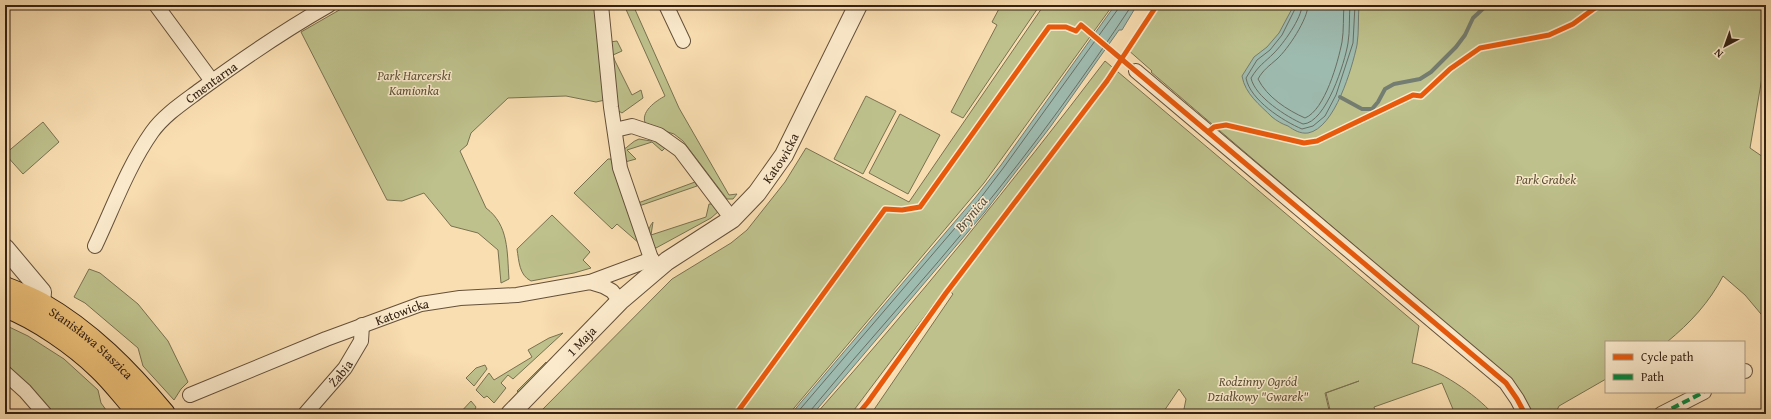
<svg xmlns="http://www.w3.org/2000/svg" width="1771" height="419" font-family="'Gentium Book Plus',serif">
  <style>
    .green { fill: #bec18c; stroke: #797150 }
    .water { fill: #9ebbb0; stroke: #747d71 }
    .pier { fill: #f9deb1 }
    .lines { fill: none; stroke-linecap: round; stroke-linejoin: round }
    .shore { stroke: #696e62; stroke-width: 1 }
    .stream { stroke: #747d71; stroke-width: 4 }
    .minor-casing { stroke: #65503a; stroke-width: 16 }
    .tertiary-casing { stroke: #65503a; stroke-width: 20 }
    .primary-casing { stroke: #342113; stroke-width: 24 }
    .minor { stroke: #fbeacc; stroke-width: 14 }
    .tertiary { stroke: #fbeacc; stroke-width: 18 }
    .primary { stroke: #ecbf78; stroke-width: 22 }
    .quiet { stroke: #00873e; stroke-width: 4; stroke-dasharray: 8 4; stroke-linecap: butt }
    .cycleway-casing { stroke: #fbeacc; stroke-width: 8 }
    .cycleway { stroke: #e8590c; stroke-width: 5 }
    .labels { text-anchor: middle; dominant-baseline: central; stroke-width: 3; stroke-linejoin: round; paint-order: stroke }
    .park-label { font-size: 13px; font-style: italic; fill: #5d5137; stroke: #fbeacc }
    .street-label { font-size: 13px; fill: #342113; stroke: #fbeacc }
    .water-label { font-size: 14px; font-style: italic; fill: #544f42; stroke: #fbeacc }
  </style>
  <rect width="100%" height="100%" fill="#f9deb1"/>
  <filter id="stains"><feTurbulence type="fractalNoise" baseFrequency=".005" numOctaves="4"/><feColorMatrix values="0 0 0 0 .2 0 0 0 0 .09 0 0 0 0 .02 0 0 0 .5 -.17"/></filter>
  <radialGradient id="worn" r=".72"><stop offset=".6" stop-color="#630" stop-opacity="0"/><stop offset="1" stop-color="#630" stop-opacity=".3"/></radialGradient>
  <g class="green">
    <path d="M 348,5 L 594,5 L 605,100 L 596,102 L 566,96 L 508,98 L 471,133 L 467,145 L 460,151 L 486,208 C 509,225 507,252 509,279 L 501,283 L 498,250 L 478,233 L 451,226 L 424,193 L 402,201 L 387,200 L 301,32 Z"/>
    <path d="M 624,5 L 633,5 L 679,108 L 729,195 L 737,194 L 733,199 L 727,199 L 683,141 L 674,134 L 646,125 C 639,112 656,101 665,96 Z"/>
    <path d="M 1001,5 L 1040,5 L 963,118 L 951,112 L 997,25 L 992,22 Z"/>
    <path d="M 1044,5 L 1113,5 L 984,183 L 789,414 L 538,414 L 672,279 L 731,243 L 747,230 L 785,182 L 806,148 L 909,202 Z"/>
    <path d="M 1159,5 L 1766,5 L 1766,54 L 1750,148 L 1766,159 L 1766,320 L 1745,295 L 1723,276 C 1709,303 1690,323 1667,342 L 1606,342 L 1606,379 L 1559,406 L 1555,414 L 1533,414 L 1513,381 L 1151,72 L 1152,71 L 1127,49 Z"/>
    <path d="M 617,41 L 622,51 L 613,55 L 615,61 L 632,95 L 641,90 L 643,98 L 622,113 L 617,110 L 610,42 Z"/>
    <path d="M 1105,61 L 1419,326 L 1412,363 C 1439,369 1475,394 1493,414 L 1455,414 L 1442,383 L 1374,407 L 1376,414 L 1331,414 L 1326,393 L 1359,381 L 1325,393 L 1330,414 L 1183,414 L 1186,399 L 1179,389 L 1162,414 L 871,414 L 953,294 L 946,288 L 851,414 L 816,414 C 917,300 1013,182 1105,61 Z"/>
    <path d="M 866,96 L 896,111 L 863,174 L 834,159 Z"/>
    <path d="M 900,114 L 940,135 L 908,194 L 869,173 Z"/>
    <path d="M 43,122 L 59,142 L 23,174 L 5,154 Z"/>
    <path d="M 639,139 L 651,141 L 655,139 L 666,147 L 662,151 L 652,142 L 627,150 L 636,159 L 625,162 L 622,150 C 628,148 632,141 639,139 Z"/>
    <path d="M 608,159 L 611,159 L 615,174 L 640,244 L 617,224 L 612,229 L 574,193 Z"/>
    <path d="M 695,182 L 697,186 L 639,206 L 638,203 Z"/>
    <path d="M 709,204 L 712,204 L 719,211 L 711,218 L 656,248 C 648,241 646,230 653,222 L 651,235 L 706,217 Z"/>
    <path d="M 552,215 L 590,252 L 583,260 L 591,268 L 574,273 L 531,281 C 519,275 519,261 517,249 Z"/>
    <path d="M 89,269 L 100,273 L 138,304 L 168,341 L 188,382 L 181,389 L 174,400 L 143,366 L 138,348 L 85,303 L 74,297 Z"/>
    <path d="M 5,325 L 28,336 L 64,359 L 98,390 L 101,403 L 109,414 L 51,414 L 5,368 Z"/>
    <path d="M 563,333 L 513,379 L 508,375 L 501,383 L 506,388 L 494,403 L 487,396 L 484,398 L 476,390 L 489,373 L 494,380 L 532,357 L 528,350 L 549,338 Z"/>
    <path d="M 546,362 L 548,364 L 519,393 L 517,391 Z"/>
    <path d="M 485,365 L 487,369 L 474,386 L 466,378 L 476,368 Z"/>
    <path d="M 471,401 L 476,407 L 474,411 L 477,414 L 459,414 Z"/>
  </g>
  <g class="water">
    <path d="M 1115,5 L 1137,5 L 1122,30 L 1119,30 L 1051,126 L 984,213 L 813,414 L 791,414 L 975,198 L 1001,165 Z"/>
    <path d="M 1294,5 L 1359,5 C 1358,18 1359,32 1357,45 C 1352,68 1335,128 1308,133 C 1300,134 1294,130 1288,126 C 1282,124 1277,121 1272,117 C 1260,105 1245,94 1242,76 L 1254,57 L 1267,47 L 1279,33 Z"/>
  </g>
  <path class="pier" d="M 1094,31 L 1111,46 L 1107,51 L 1090,37 Z"/>
  <g class="lines">
    <g class="shore">
      <path d="M 1297,5 L 1282,35 L 1270,50 L 1257,60 L 1246,78 C 1250,100 1283,121 1302,129 L 1313,126 L 1325,116 L 1336,95 L 1353,43 L 1355,5"/>
      <path d="M 1302,5 C 1302,18 1283,44 1274,53 C 1264,63 1259,65 1251,78 C 1255,97 1287,117 1303,124 C 1326,123 1345,62 1348,43 C 1350,31 1349,17 1350,5"/>
      <path d="M 1308,5 C 1308,19 1288,49 1277,59 C 1269,66 1263,70 1258,79 C 1267,97 1287,110 1305,118 C 1325,110 1338,62 1342,42 C 1344,30 1343,17 1344,5"/>
      <path d="M 796,414 L 979,200 L 1004,167 L 1118,9 L 1118,5"/>
      <path d="M 810,414 L 811,410 C 866,343 925,279 980,212 C 1034,146 1085,76 1132,5"/>
    </g>
    <path class="stream" d="M 1340,97 L 1362,109 L 1372,109 L 1378,102 L 1385,89 L 1394,84 L 1420,79 L 1431,72 L 1456,47 L 1465,35 L 1473,18 L 1487,5"/>
    <g class="minor-casing">
      <g id="minor">
        <path d="M 156,5 L 212,81"/>
        <path d="M 601,5 L 611,107 L 620,168 L 655,270"/>
        <path d="M 666,5 L 683,41"/>
        <path d="M 1136,71 L 1506,383 L 1517,399 L 1525,414"/>
        <path d="M 615,130 L 632,126 L 659,135 L 680,150 L 732,219"/>
        <path id="s1" d="M 95,246 C 113,208 128,166 152,132 C 164,115 184,102 200,90 C 241,60 285,30 329,5"/>
        <path d="M 590,282 L 652,259"/>
        <path d="M 1744,371 L 1745,371"/>
        <path d="M 5,373 L 25,391 L 45,414"/>
        <path id="s2" d="M 190,395 L 326,339 L 421,304 L 460,298 L 517,295 L 590,282 L 603,286 L 612,291 L 620,301"/>
        <path id="s3" d="M 305,414 L 345,368 L 361,341 L 362,325"/>
        <path d="M 1661,414 L 1704,392"/>
      </g>
    </g>
    <g class="tertiary-casing">
      <g id="tertiary">
        <path d="M 5,248 L 42,292 L 41,304"/>
        <path id="s4" d="M 510,414 L 620,301 L 667,261 L 732,219 L 757,193 L 784,155 L 858,5"/>
      </g>
    </g>
    <g class="primary-casing">
      <g id="primary">
        <path id="s5" d="M 5,288 C 17,293 30,298 41,304 C 90,332 128,371 164,414"/>
        <path d="M 5,306 C 37,318 75,345 99,368 C 114,382 126,399 140,414"/>
      </g>
    </g>
    <use href="#minor" class="minor"/>
    <use href="#tertiary" class="tertiary"/>
    <use href="#primary" class="primary"/>
    <g class="quiet">
      <path d="M 1744,371 L 1745,371"/>
      <path d="M 1661,414 L 1704,392"/>
    </g>
    <g class="cycleway-casing">
      <g id="cycleway">
        <path d="M 1208,132 L 1214,127 L 1226,125 L 1304,143 L 1317,141 L 1413,95 L 1421,96 L 1450,69 L 1480,48 L 1549,35 L 1573,24 L 1599,5"/>
        <path d="M 736,414 L 885,209 L 902,210 L 920,207 L 1049,27 L 1066,27 L 1076,31 L 1081,25 L 1506,383 L 1517,399 L 1525,414"/>
        <path d="M 858,414 L 868,402 L 946,293 L 1107,81 L 1157,5"/>
      </g>
    </g>
    <use href="#cycleway" class="cycleway"/>
  </g>
  <g class="labels">
    <g class="park-label">
      <text x="414" y="75">Park Harcerski<tspan x="414" dy="15">Kamionka</tspan></text>
      <text x="1546" y="179">Park Grabek</text>
      <text x="1258" y="381">Rodzinny Ogród<tspan x="1258" dy="15">Działkowy "Gwarek"</tspan></text>
    </g>
    <g class="street-label">
      <text stroke="none"><textPath href="#s1" startOffset="205">Cmentarna</textPath></text>
      <text stroke="none"><textPath href="#s4" startOffset="375">Katowicka</textPath></text>
      <text stroke="none"><textPath href="#s2" startOffset="228">Katowicka</textPath></text>
      <text stroke="none"><textPath href="#s4" startOffset="102">1 Maja</textPath></text>
      <text stroke="none"><textPath href="#s5" startOffset="103">Stanisława Staszica</textPath></text>
      <text stroke="none"><textPath href="#s3" startOffset="54">Żabia</textPath></text>
    </g>
    <g class="water-label">
      <text transform="translate(971 214) rotate(-50)">Brynica</text>
    </g>
  </g>
  <rect width="1771" height="419" fill="none" stroke="#f9deb1" stroke-width="20"/>
  <rect x="6" y="6" width="1759" height="407" fill="none" stroke="#342113" stroke-width="2"/>
  <rect x="10" y="10" width="1751" height="399" fill="none" stroke="#342113"/>
  <rect x="1605" y="341" width="140" height="52" fill="#fbeacc" stroke="#ab9a82"/>
  <rect x="1613" y="354" width="20" height="6" fill="#e8590c" stroke="#ab9a82"/>
  <text x="1641" y="361" font-size="12" fill="#342113">Cycle path</text>
  <rect x="1613" y="374" width="20" height="6" fill="#00873e" stroke="#ab9a82"/>
  <text x="1641" y="381" font-size="12" fill="#342113">Path</text>
  <g transform="translate(1725 46) rotate(221)" stroke="#fbeacc" stroke-width="3" paint-order="stroke">
  <path d="M0-3L7 15L0 10L-7 15Z" fill="#342113"/>
  <text y="-6" font-size="11" font-weight="bold" text-anchor="middle" fill="#342113">N</text>
  </g>
  <rect width="100%" height="100%" filter="url(#stains)"/>
  <rect width="100%" height="100%" fill="url(#worn)"/>
</svg>
